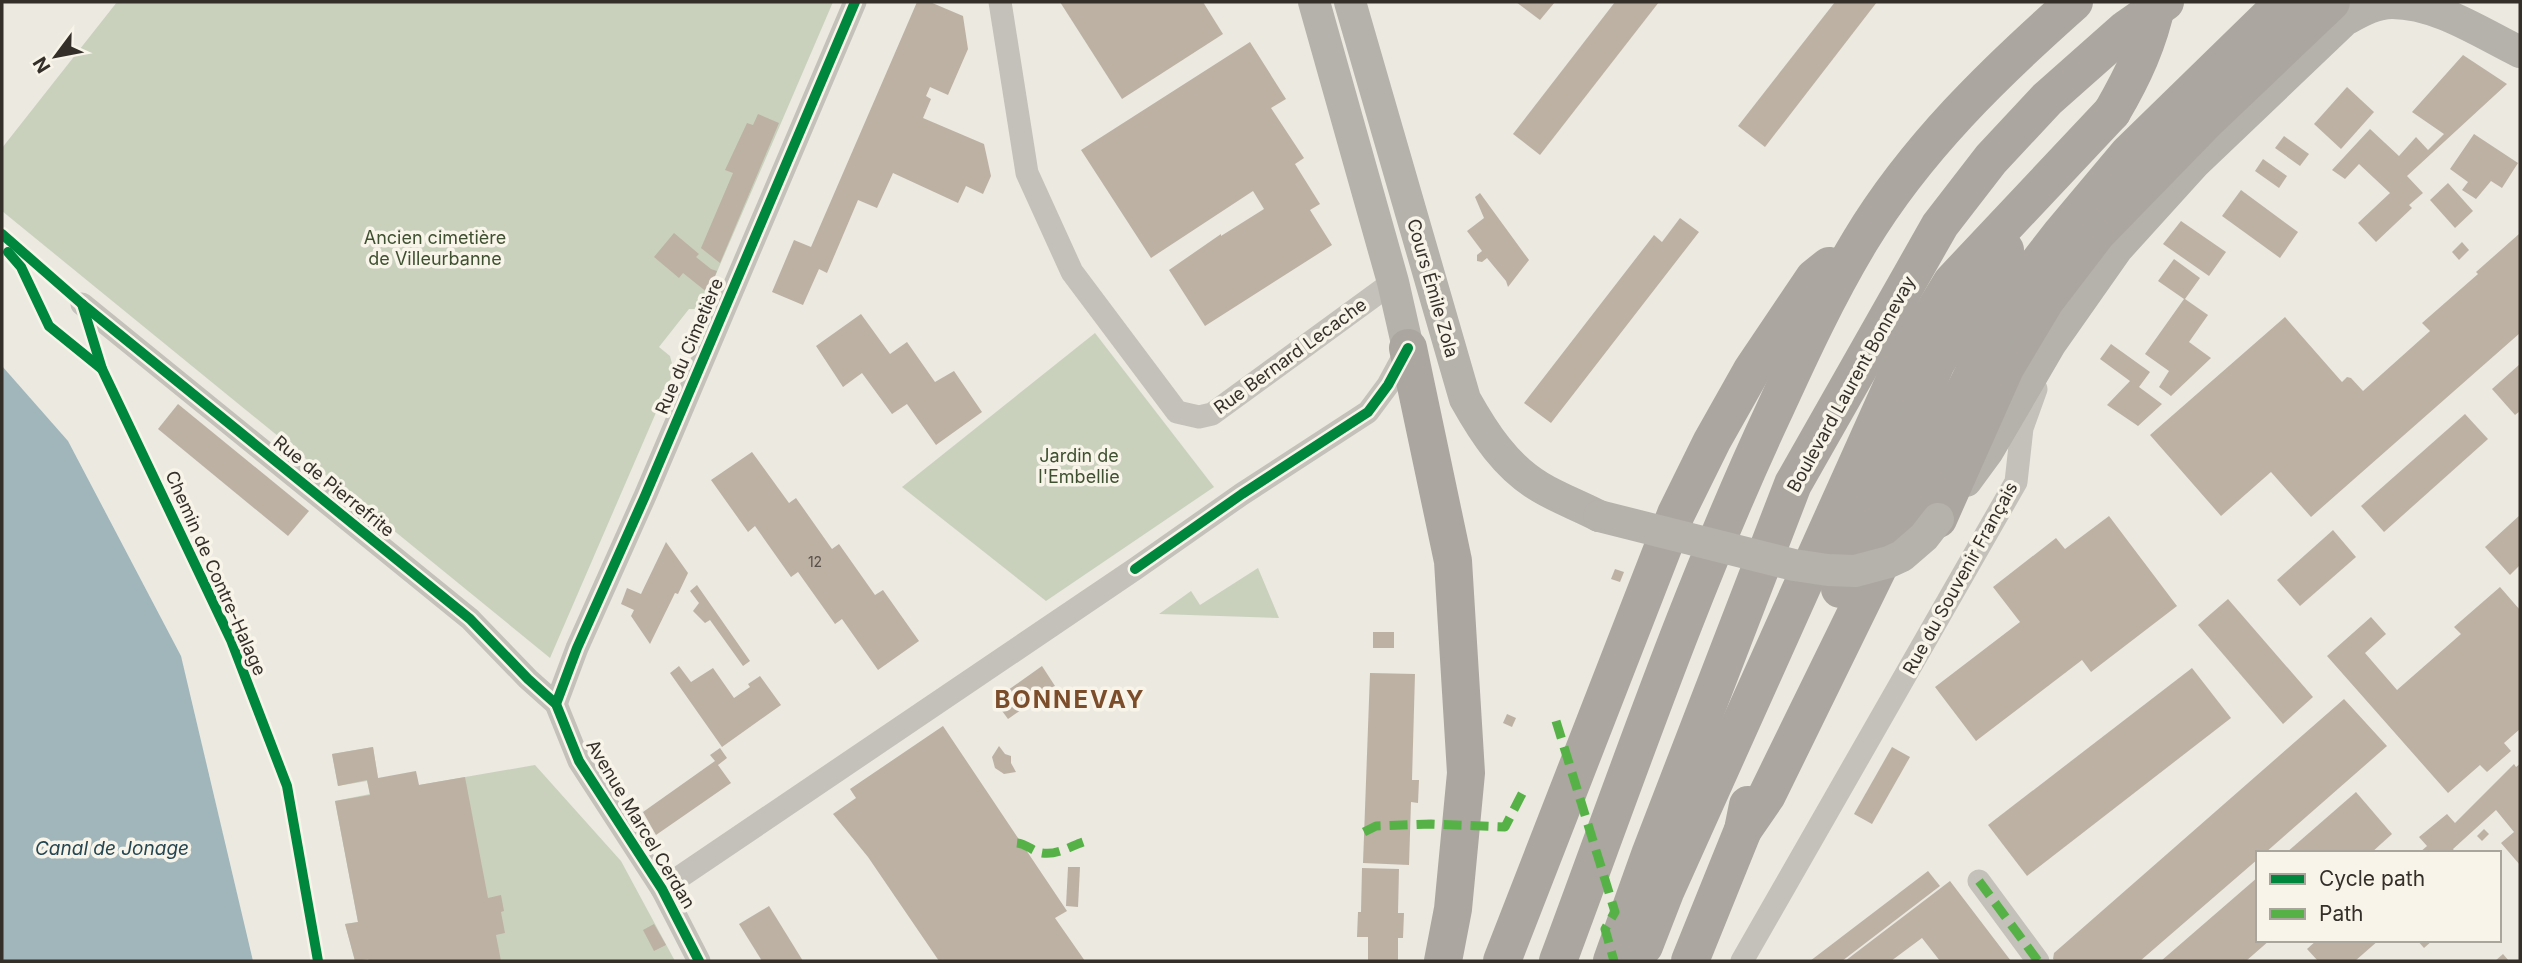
<svg xmlns="http://www.w3.org/2000/svg" width="2522" height="963" font-family="Inter,sans-serif">
  <style>
    .green { fill: #c9d1bd }
    .water { fill: #a0b6ba }
    .building { fill: #bdb1a4 }
    .lines { fill: none; stroke-linecap: round; stroke-linejoin: round }
    .street { stroke: #c4c1ba; stroke-width: 23 }
    .secondary { stroke: #b5b1ab; stroke-width: 32 }
    .highway { stroke: #aba7a0; stroke-width: 38 }
    .secondary-bridge { stroke: #b5b1ab; stroke-width: 32 }
    .highway-bridge { stroke: #aba7a0; stroke-width: 38 }
    .quiet { stroke: #56b246; stroke-width: 9; stroke-dasharray: 18 9; stroke-linecap: butt }
    .cycleway-casing { stroke: #f8f4e9; stroke-width: 15 }
    .cycleway { stroke: #00873e; stroke-width: 10 }
    .labels { text-anchor: middle; dominant-baseline: central; stroke-width: 7; stroke-linejoin: round; paint-order: stroke }
    .number-label { font-size: 14px; fill: #575048 }
    .park-label { font-size: 18px; fill: #3e502f; stroke: #f8f4e9 }
    .street-label { font-size: 18px; fill: #352f29; stroke: #f8f4e9 }
    .water-label { font-size: 19px; font-style: italic; fill: #234652; stroke: #f8f4e9 }
    .district-label { font-size: 24px; font-weight: bold; letter-spacing: 2px; fill: #7b4d2a; stroke: #f8f4e9 }
  </style>
  <rect width="100%" height="100%" fill="#ece9e1"/>
  <g class="green">
    <path d="M 117,2 L 833,2 L 701,309 L 689,309 L 659,347 L 670,356 L 674,371 L 550,658 L 2,211 L 2,148 Z"/>
    <path d="M 1095,333 L 1214,487 L 1046,601 L 902,487 Z"/>
    <path d="M 1258,568 L 1279,618 L 1159,614 L 1191,591 L 1200,605 Z"/>
    <path d="M 373,747 L 378,778 L 419,785 L 535,765 L 621,861 L 675,961 L 355,961 L 345,924 L 358,922 L 335,801 L 370,794 L 367,781 L 338,786 L 332,754 Z"/>
  </g>
  <path class="water" d="M 2,366 L 68,441 L 181,656 L 253,961 L 2,961 Z"/>
  <g class="building">
    <path d="M 917,2 L 930,2 L 963,16 L 968,49 L 948,95 L 930,87 L 926,96 L 931,99 L 923,118 L 984,144 L 991,176 L 983,194 L 966,186 L 958,203 L 893,173 L 877,208 L 858,200 L 827,273 L 819,269 L 803,305 L 772,292 L 794,240 L 811,247 Z"/>
    <path d="M 1060,2 L 1203,2 L 1223,34 L 1122,99 Z"/>
    <path d="M 1516,2 L 1555,2 L 1540,20 Z"/>
    <path d="M 1615,2 L 1659,2 L 1540,155 L 1513,134 Z"/>
    <path d="M 1835,2 L 1877,2 L 1765,147 L 1738,126 Z"/>
    <path d="M 1250,42 L 1286,99 L 1271,108 L 1304,158 L 1295,164 L 1320,204 L 1310,210 L 1332,245 L 1205,326 L 1169,270 L 1221,234 L 1221,236 L 1264,209 L 1253,191 L 1151,258 L 1081,150 Z"/>
    <path d="M 2463,55 L 2507,84 L 2407,176 L 2423,193 L 2409,205 L 2412,208 L 2376,242 L 2358,223 L 2390,193 L 2359,164 L 2345,179 L 2332,170 L 2370,129 L 2399,156 L 2416,137 L 2428,150 L 2444,134 L 2412,112 Z"/>
    <path d="M 2347,87 L 2374,112 L 2341,149 L 2314,124 Z"/>
    <path d="M 758,114 L 779,123 L 720,263 L 701,248 L 733,173 L 725,170 L 747,123 L 753,125 Z"/>
    <path d="M 2474,134 L 2518,163 L 2502,188 L 2491,181 L 2476,199 L 2462,190 L 2468,182 L 2450,169 Z"/>
    <path d="M 2284,136 L 2309,154 L 2300,166 L 2275,148 Z"/>
    <path d="M 2263,159 L 2287,176 L 2279,188 L 2255,171 Z"/>
    <path d="M 2448,183 L 2473,211 L 2455,228 L 2430,200 Z"/>
    <path d="M 2241,190 L 2298,232 L 2280,258 L 2222,216 Z"/>
    <path d="M 1480,193 L 1529,260 L 1508,287 L 1506,281 L 1487,258 L 1482,262 L 1477,261 L 1477,255 L 1482,251 L 1467,231 L 1484,218 L 1475,197 Z"/>
    <path d="M 1680,218 L 1699,232 L 1551,423 L 1524,403 L 1654,235 L 1662,242 Z"/>
    <path d="M 2181,221 L 2226,252 L 2209,276 L 2163,244 Z"/>
    <path d="M 674,233 L 699,254 L 696,257 L 711,269 L 717,271 L 708,293 L 683,273 L 679,278 L 654,257 Z"/>
    <path d="M 2519,234 L 2520,333 L 2311,517 L 2271,472 L 2221,516 L 2150,435 L 2285,317 L 2342,382 L 2347,377 L 2351,378 L 2363,391 L 2430,331 L 2422,323 L 2478,274 L 2476,272 Z"/>
    <path d="M 2462,242 L 2469,250 L 2459,260 L 2452,252 Z"/>
    <path d="M 2174,259 L 2200,278 L 2185,299 L 2208,315 L 2189,342 L 2211,358 L 2171,396 L 2159,387 L 2169,371 L 2145,354 L 2184,299 L 2158,281 Z"/>
    <path d="M 861,314 L 890,354 L 907,342 L 935,382 L 954,371 L 982,412 L 936,445 L 907,404 L 892,414 L 862,373 L 843,387 L 816,346 Z"/>
    <path d="M 2111,344 L 2150,372 L 2139,387 L 2162,404 L 2138,426 L 2107,405 L 2130,381 L 2100,359 Z"/>
    <path d="M 2520,364 L 2520,411 L 2515,415 L 2492,389 Z"/>
    <path d="M 178,404 L 309,511 L 288,536 L 158,429 Z"/>
    <path d="M 2465,414 L 2488,439 L 2384,532 L 2361,506 Z"/>
    <path d="M 752,452 L 789,503 L 796,498 L 832,549 L 839,544 L 875,595 L 883,590 L 919,641 L 878,670 L 842,619 L 835,624 L 798,572 L 791,577 L 755,526 L 748,532 L 711,480 Z"/>
    <path d="M 2520,515 L 2520,565 L 2510,575 L 2485,547 Z"/>
    <path d="M 2109,516 L 2177,606 L 2091,672 L 2082,660 L 1976,741 L 1935,687 L 2020,622 L 1993,587 L 2056,538 L 2065,549 Z"/>
    <path d="M 2333,530 L 2356,557 L 2300,606 L 2277,580 Z"/>
    <path d="M 666,542 L 688,573 L 678,594 L 675,593 L 650,644 L 631,616 L 634,610 L 621,604 L 627,588 L 641,594 Z"/>
    <path d="M 1615,569 L 1624,572 L 1620,582 L 1611,579 Z"/>
    <path d="M 697,585 L 750,661 L 743,666 L 710,620 L 705,623 L 693,611 L 699,603 L 690,591 Z"/>
    <path d="M 2500,587 L 2520,610 L 2520,729 L 2504,743 L 2511,751 L 2487,772 L 2480,765 L 2448,793 L 2327,656 L 2371,617 L 2386,634 L 2365,653 L 2397,690 L 2461,634 L 2454,627 Z"/>
    <path d="M 2228,599 L 2313,697 L 2283,724 L 2198,625 Z"/>
    <rect x="1373" y="632" width="21" height="16"/>
    <path d="M 679,666 L 691,682 L 713,668 L 734,698 L 750,687 L 748,684 L 760,676 L 781,705 L 722,747 L 670,673 Z"/>
    <path d="M 1042,666 L 1055,686 L 1008,719 L 994,700 Z"/>
    <path d="M 2192,668 L 2231,718 L 2027,876 L 1988,825 Z"/>
    <path d="M 1370,673 L 1415,674 L 1412,780 L 1419,780 L 1418,803 L 1411,802 L 1409,865 L 1363,863 Z"/>
    <path d="M 2344,699 L 2387,746 L 2265,853 L 2258,853 L 2258,859 L 2140,961 L 2055,961 L 2053,959 L 2054,953 Z"/>
    <path d="M 1507,714 L 1516,718 L 1512,727 L 1503,723 Z"/>
    <path d="M 943,726 L 1067,911 L 1055,918 L 1085,961 L 939,961 L 868,857 L 833,814 L 856,798 L 850,789 Z"/>
    <path d="M 999,746 L 1005,754 L 1011,756 L 1011,763 L 1016,772 L 1004,774 L 995,768 L 992,757 Z"/>
    <path d="M 373,747 L 378,778 L 416,771 L 419,785 L 465,777 L 488,898 L 501,895 L 504,911 L 501,912 L 505,933 L 496,935 L 501,961 L 369,961 L 368,959 L 355,961 L 345,924 L 358,922 L 335,801 L 370,795 L 367,780 L 338,786 L 332,754 Z"/>
    <path d="M 1892,747 L 1910,757 L 1872,824 L 1854,814 Z"/>
    <path d="M 720,748 L 727,758 L 718,765 L 731,783 L 656,835 L 643,812 L 715,761 L 710,755 Z"/>
    <path d="M 2514,764 L 2516,767 L 2520,764 L 2520,865 L 2501,843 L 2514,832 L 2496,810 L 2453,849 L 2456,853 L 2419,853 L 2427,846 L 2419,837 L 2447,814 L 2455,823 Z"/>
    <path d="M 2356,792 L 2392,834 L 2371,853 L 2286,853 Z"/>
    <path d="M 2484,829 L 2489,834 L 2482,841 L 2477,836 Z"/>
    <path d="M 1068,867 L 1080,867 L 1078,907 L 1066,906 Z"/>
    <path d="M 1362,868 L 1399,869 L 1398,913 L 1404,913 L 1403,938 L 1398,938 L 1398,960 L 1368,961 L 1368,937 L 1357,937 L 1358,912 L 1361,912 Z"/>
    <path d="M 1928,871 L 1940,886 L 1842,961 L 1810,961 Z"/>
    <path d="M 2258,877 L 2258,940 L 2270,940 L 2246,961 L 2161,961 Z"/>
    <path d="M 1950,881 L 2011,961 L 1940,961 L 1922,938 L 1891,961 L 1845,961 Z"/>
    <path d="M 769,906 L 803,961 L 762,961 L 739,924 Z"/>
    <path d="M 654,924 L 666,945 L 654,951 L 643,930 Z"/>
    <path d="M 2317,940 L 2379,940 L 2355,961 L 2318,961 L 2307,949 Z"/>
    <path d="M 2417,940 L 2433,940 L 2424,948 Z"/>
    <path d="M 2503,954 L 2509,961 L 2495,961 Z"/>
  </g>
  <g class="lines">
    <g class="street">
      <path d="M 1000,2 L 1027,173 L 1072,272 L 1177,412 L 1199,417 L 1212,414 L 1393,282"/>
      <path d="M 82,304 L 470,619 L 528,679 L 556,704 L 579,761 L 662,889 L 699,961"/>
      <path d="M 556,704 L 577,648 L 645,496 L 855,2"/>
      <path d="M 1979,881 L 2038,961"/>
      <path d="M 662,889 L 1135,569 L 1242,494 L 1368,412 L 1388,385 L 1408,348"/>
      <path d="M 1742,961 L 2016,482 L 2022,428 L 2036,389"/>
    </g>
    <g class="secondary">
      <path d="M 1314,2 L 1393,282 L 1408,348"/>
      <path d="M 1350,2 L 1465,399 C 1484,433 1506,467 1540,487 C 1558,498 1580,506 1599,516"/>
      <path d="M 1966,481 L 1988,451 L 2051,343 L 2117,249 L 2194,164 L 2345,20 C 2360,12 2375,3 2392,3 C 2437,3 2481,33 2520,52"/>
    </g>
    <g class="highway">
      <path d="M 1408,348 L 1453,561 L 1466,773 L 1453,909 L 1443,961"/>
      <path d="M 1938,519 L 2005,368 L 2045,301 L 2097,233 L 2206,121 L 2331,2"/>
      <path d="M 1840,589 L 1936,363 L 2005,250"/>
      <path d="M 1743,830 L 1767,795 L 1979,362 L 2019,288 L 2061,234 L 2129,153 L 2284,2"/>
      <path d="M 1644,946 L 1665,892 L 1902,364 L 1952,282 L 2112,112"/>
      <path d="M 1502,961 L 1676,514 L 1712,441 L 1752,370 L 1814,278 L 1829,266"/>
      <path d="M 1558,961 C 1627,776 1691,588 1775,409 C 1801,352 1828,294 1860,241 C 1916,148 1994,73 2074,2"/>
      <path d="M 1612,961 L 1651,852 L 1793,484 L 1940,225 L 1991,159 L 2047,99 L 2126,29 L 2165,2"/>
      <path d="M 1690,961 L 1743,830 L 1748,805"/>
    </g>
    <path class="secondary-bridge" d="M 1599,516 L 1794,565 L 1828,570 L 1855,571 L 1889,562 L 1902,556 L 1924,537 L 1938,519"/>
    <path class="highway-bridge" d="M 2112,112 C 2133,76 2149,42 2157,2"/>
    <g class="quiet">
      <path d="M 1556,721 L 1615,912 L 1605,929 L 1614,961"/>
      <path d="M 1364,832 L 1376,826 L 1431,824 L 1505,827 L 1526,786"/>
      <path d="M 1017,843 C 1026,844 1030,849 1038,852 C 1054,857 1069,847 1083,842"/>
      <path d="M 1979,881 L 2038,961"/>
    </g>
    <g class="cycleway-casing">
      <g id="cycleway">
        <path d="M 2,234 L 82,304 L 470,619 L 528,679 L 556,704 L 579,761 L 662,889 L 699,961"/>
        <path d="M 8,252 L 21,267 L 49,326 L 102,369"/>
        <path d="M 82,304 L 102,369 L 231,640 L 287,786 L 318,961"/>
        <path d="M 1135,569 L 1242,494 L 1368,412 L 1388,385 L 1408,348"/>
        <path d="M 556,704 L 577,648 L 645,496 L 855,2"/>
      </g>
    </g>
    <use href="#cycleway" class="cycleway"/>
  </g>
  <g class="labels">
    <g class="number-label">
      <text x="815" y="561">12</text>
    </g>
    <g class="park-label">
      <text x="435" y="237">Ancien cimetière<tspan x="435" dy="21">de Villeurbanne</tspan></text>
      <text x="1079" y="455">Jardin de<tspan x="1079" dy="21">l'Embellie</tspan></text>
    </g>
    <g class="street-label">
      <text transform="translate(1433 288) rotate(74)">Cours Émile Zola</text>
      <text transform="translate(689 346) rotate(-67)">Rue du Cimetière</text>
      <text transform="translate(1290 356) rotate(-36)">Rue Bernard Lecache</text>
      <text transform="translate(1851 384) rotate(-61)">Boulevard Laurent Bonnevay</text>
      <text transform="translate(334 486) rotate(39)">Rue de Pierrefrite</text>
      <text transform="translate(216 573) rotate(66)">Chemin de Contre-Halage</text>
      <text transform="translate(1960 578) rotate(-61)">Rue du Souvenir Français</text>
      <text transform="translate(641 824) rotate(59)">Avenue Marcel Cerdan</text>
    </g>
    <g class="water-label">
      <text x="112" y="848">Canal de Jonage</text>
    </g>
    <g class="district-label">
      <text x="1070" y="699">BONNEVAY</text>
    </g>
  </g>
  <rect width="2522" height="963" fill="none" stroke="#352f29" stroke-width="7"/>
  <rect x="2256" y="851" width="245" height="91" fill="#f8f4e9" stroke="#aaa59c" stroke-width="2"/>
  <rect x="2270" y="874" width="35" height="10" fill="#00873e" stroke="#aaa59c" stroke-width="2"/>
  <text x="2319" y="886" font-size="21" fill="#352f29">Cycle path</text>
  <rect x="2270" y="909" width="35" height="10" fill="#56b246" stroke="#aaa59c" stroke-width="2"/>
  <text x="2319" y="921" font-size="21" fill="#352f29">Path</text>
  <g transform="translate(56 56) rotate(238)" stroke="#f8f4e9" stroke-width="5" paint-order="stroke">
  <path d="M0-5L12 26L0 18L-12 26Z" fill="#352f29"/>
  <text y="-10" font-size="19" font-weight="bold" text-anchor="middle" fill="#352f29">N</text>
  </g>
</svg>
